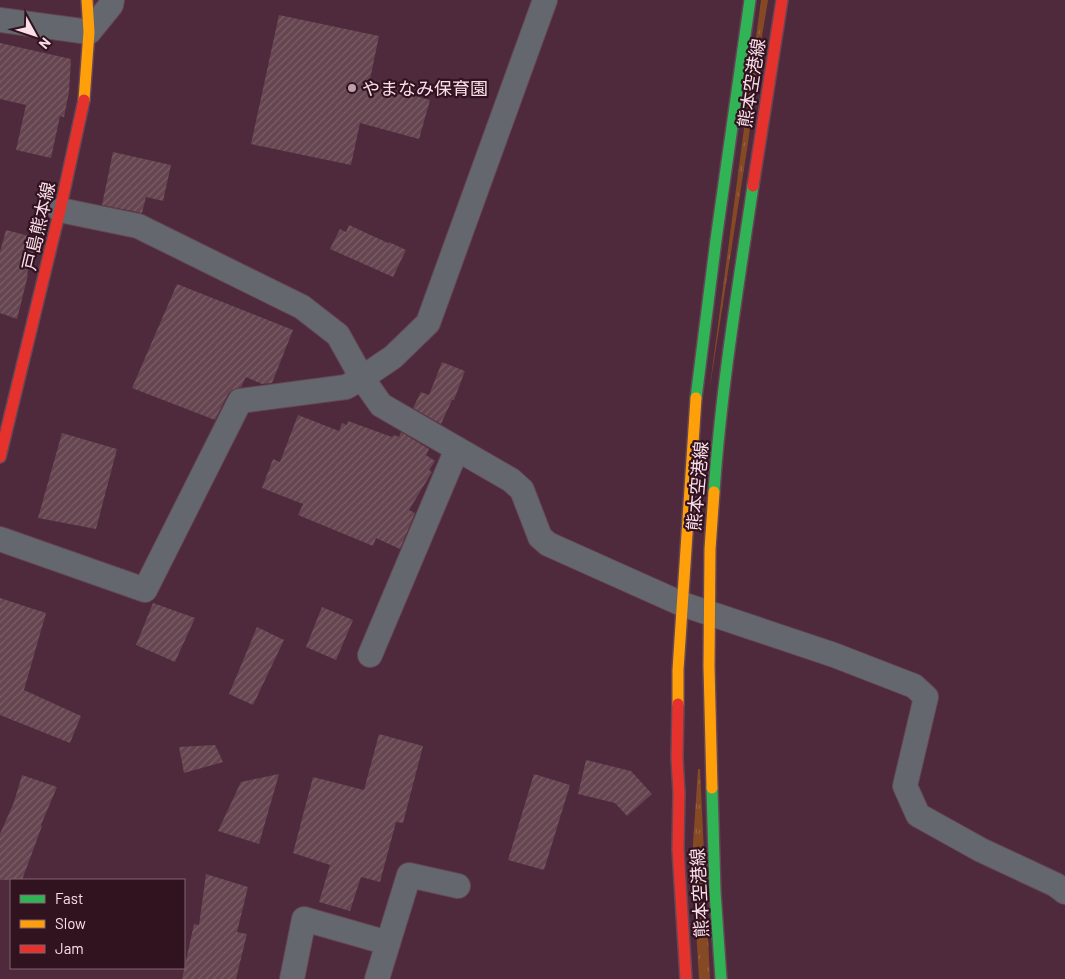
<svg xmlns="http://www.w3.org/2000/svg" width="1065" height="979" font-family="Barlow,'Noto Sans JP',sans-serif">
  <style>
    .grass { fill: url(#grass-tufts) }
    .building { fill: url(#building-hatch) }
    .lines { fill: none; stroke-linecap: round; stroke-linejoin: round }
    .street-casing { stroke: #644654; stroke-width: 26 }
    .fast-casing { stroke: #644654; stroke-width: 14 }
    .slow-casing { stroke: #644654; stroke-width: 14 }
    .jam-casing { stroke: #644654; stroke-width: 14 }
    .street { stroke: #65676f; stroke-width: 24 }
    .fast { stroke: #30b455; stroke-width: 11 }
    .slow { stroke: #ff9f0a; stroke-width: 11 }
    .jam { stroke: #e5322d; stroke-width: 11 }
    .poi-dot { fill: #be9fac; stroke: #311320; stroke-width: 2 }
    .labels { text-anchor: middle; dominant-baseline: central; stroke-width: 4.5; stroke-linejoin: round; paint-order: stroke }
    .street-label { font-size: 18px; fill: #fadfe9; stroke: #311320 }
    .poi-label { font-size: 18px; fill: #fadfe9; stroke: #311320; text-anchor: start }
  </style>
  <defs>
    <pattern id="grass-tufts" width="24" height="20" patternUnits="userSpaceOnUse" patternTransform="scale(1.25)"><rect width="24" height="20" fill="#854923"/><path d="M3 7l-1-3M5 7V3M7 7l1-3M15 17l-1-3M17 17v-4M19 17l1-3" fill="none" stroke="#976343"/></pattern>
    <pattern id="building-hatch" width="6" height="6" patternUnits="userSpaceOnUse" patternTransform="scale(1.25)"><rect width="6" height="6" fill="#65454f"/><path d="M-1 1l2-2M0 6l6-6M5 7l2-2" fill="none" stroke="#7c5f68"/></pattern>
  </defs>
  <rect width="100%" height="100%" fill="#4f293c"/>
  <g class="grass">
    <path d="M 761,0 L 768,0 L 760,48 L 748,143 L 709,393 Z"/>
    <path d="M 698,769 L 700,769 L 710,979 L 699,979 L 692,859 Z"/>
  </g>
  <g class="building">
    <path d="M 279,15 L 379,36 L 369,84 L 430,100 L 419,139 L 360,123 L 351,165 L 251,144 Z"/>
    <path d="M 0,43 L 71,59 L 69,92 L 64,117 L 60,116 L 51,158 L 16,150 L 26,105 L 0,99 Z"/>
    <path d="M 113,152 L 171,165 L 163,201 L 146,197 L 142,213 L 102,205 Z"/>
    <path d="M 349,225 L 388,243 L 389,242 L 406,250 L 393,277 L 330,249 L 340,229 L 346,232 Z"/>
    <path d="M 6,230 L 37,238 L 27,274 L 28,275 L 17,319 L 0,313 L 0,252 Z"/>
    <path d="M 177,284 L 293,330 L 272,383 L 262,384 L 246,377 L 241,387 L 232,390 L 228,394 L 215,420 L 132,388 Z"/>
    <path d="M 442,362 L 465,371 L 454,400 L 452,400 L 441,424 L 413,408 L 421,392 L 429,395 Z"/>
    <path d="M 298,415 L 339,431 L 342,423 L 347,425 L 348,421 L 392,437 L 394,435 L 399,437 L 401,432 L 429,449 L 426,455 L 435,461 L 429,470 L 432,472 L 409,510 L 415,513 L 400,549 L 376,538 L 373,546 L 298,515 L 303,504 L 262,488 L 273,459 L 280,462 Z"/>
    <path d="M 62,433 L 117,449 L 96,529 L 38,518 Z"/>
    <path d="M 0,598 L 46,613 L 24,690 L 81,716 L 70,743 L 0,715 Z"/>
    <path d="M 153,603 L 195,618 L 175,662 L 136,645 Z"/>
    <path d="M 322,607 L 353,620 L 336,660 L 306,647 Z"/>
    <path d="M 257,627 L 284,640 L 253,705 L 229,694 Z"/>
    <path d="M 379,734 L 423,746 L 403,823 L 396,822 L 380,882 L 361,877 L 350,911 L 319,902 L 330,865 L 293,853 L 313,777 L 364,790 Z"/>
    <path d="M 215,745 L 223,762 L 184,773 L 179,747 Z"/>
    <path d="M 586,760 L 631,771 L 652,794 L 627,816 L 615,803 L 578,794 Z"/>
    <path d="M 279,774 L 259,844 L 218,831 L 241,782 Z"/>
    <path d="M 534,774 L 570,785 L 544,870 L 508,860 Z"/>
    <path d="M 22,775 L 57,787 L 41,825 L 42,826 L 22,880 L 0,880 L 0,834 L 14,802 Z"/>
    <path d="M 206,874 L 248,887 L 237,932 L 247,934 L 236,979 L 182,979 L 194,924 L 199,925 Z"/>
  </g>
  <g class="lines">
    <g class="street-casing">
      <g id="street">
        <path d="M 0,20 L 89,32 L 111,5 L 112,0"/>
        <path d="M 60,210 L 138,226 L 302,307 L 338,335 L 362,378 L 381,405 L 511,480 L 522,490 L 540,537 L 548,544 L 682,604 L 834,655 L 914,686 L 926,697 L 905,786 L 918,815 L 981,850 L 1056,885 L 1065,892"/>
        <path d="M 0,539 L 145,590 L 240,401 L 346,387 L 362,378 L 393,357 L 428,323 L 545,0"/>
        <path d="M 370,655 L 457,449"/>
        <path d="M 292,979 L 304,919 L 388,943"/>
        <path d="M 377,979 L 409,875 L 458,886"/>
      </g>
    </g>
    <g class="fast-casing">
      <g id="fast">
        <path d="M 696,398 L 716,240 L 750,0"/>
        <path d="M 714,492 C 721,389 738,287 753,186"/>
        <path d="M 712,788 L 715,892 L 721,979"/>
      </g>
    </g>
    <g class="slow-casing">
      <g id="slow">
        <path d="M 84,100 L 89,32 L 87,0"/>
        <path d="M 678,704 L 678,670 L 696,398"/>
        <path d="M 712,788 L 709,666 L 710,549 L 714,492"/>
      </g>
    </g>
    <g class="jam-casing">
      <g id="jam">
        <path d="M 753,186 L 782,0"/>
        <path d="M 0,457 L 60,210 L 84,100"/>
        <path d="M 678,704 L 677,758 L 679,793 L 678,849 L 686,979"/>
      </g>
    </g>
    <use href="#street" class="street"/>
    <use href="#fast" class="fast"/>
    <use href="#slow" class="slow"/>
    <use href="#jam" class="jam"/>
  </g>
  <circle class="poi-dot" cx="352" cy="88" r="5"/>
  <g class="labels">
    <g class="street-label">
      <text transform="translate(751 83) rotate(-81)">熊本空港線</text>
      <text transform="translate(38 226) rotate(-77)">戸島熊本線</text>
      <text transform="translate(697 486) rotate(-85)">熊本空港線</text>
      <text transform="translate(699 893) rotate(-93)">熊本空港線</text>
    </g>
    <g class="poi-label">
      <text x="362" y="88">やまなみ保育園</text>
    </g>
  </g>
  <rect x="10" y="879" width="175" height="90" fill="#311320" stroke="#816570"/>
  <rect x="20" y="895" width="25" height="8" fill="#30b455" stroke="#816570"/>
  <text x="55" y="904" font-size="15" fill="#fadfe9">Fast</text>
  <rect x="20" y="920" width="25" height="8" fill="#ff9f0a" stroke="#816570"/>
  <text x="55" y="929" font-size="15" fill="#fadfe9">Slow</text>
  <rect x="20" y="945" width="25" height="8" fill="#e5322d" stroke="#816570"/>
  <text x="55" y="954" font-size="15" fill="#fadfe9">Jam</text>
  <g transform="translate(35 35) rotate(130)" stroke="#311320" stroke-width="4" paint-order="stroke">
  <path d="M0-4L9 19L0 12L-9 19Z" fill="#fadfe9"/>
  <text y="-8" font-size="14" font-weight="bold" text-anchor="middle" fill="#fadfe9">N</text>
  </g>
</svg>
